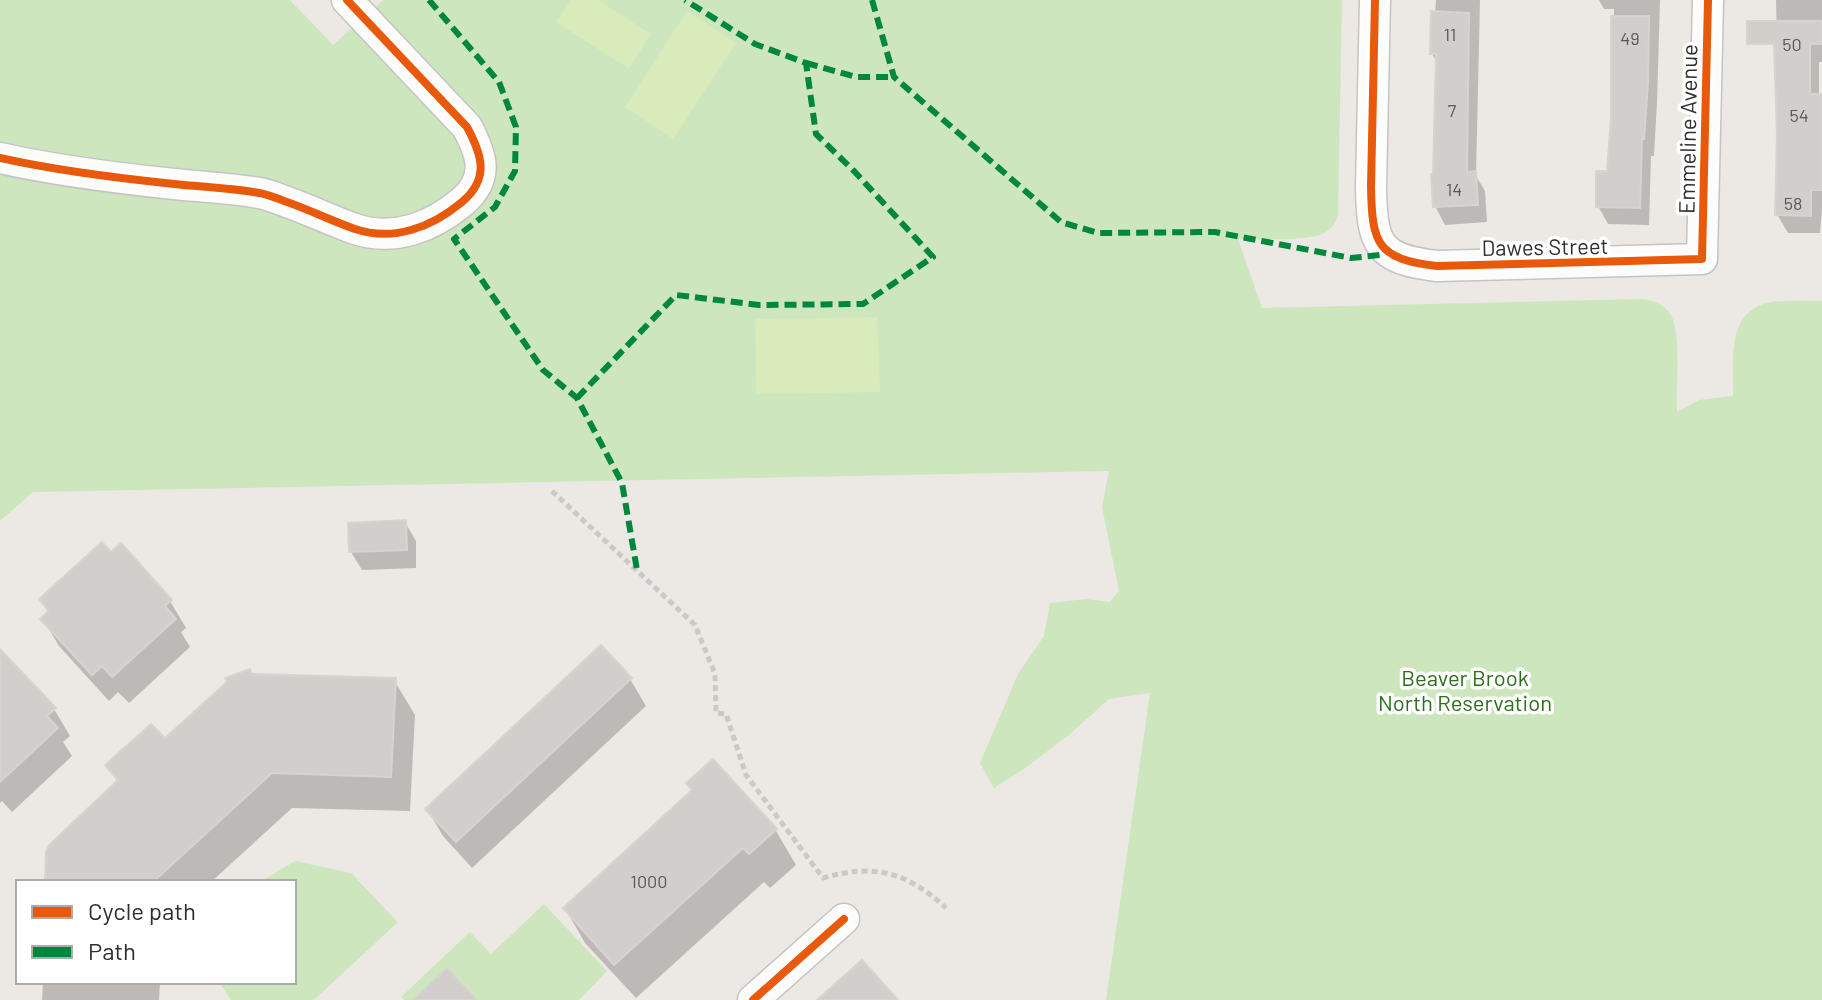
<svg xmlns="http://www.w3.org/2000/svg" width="1822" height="1000" font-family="Barlow,sans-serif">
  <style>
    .green { fill: #cee6be }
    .pitch { fill: #d9eabb }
    .shadow { fill: #0003 }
    .building { fill: #d1cecb; stroke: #d7d4d0; stroke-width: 2 }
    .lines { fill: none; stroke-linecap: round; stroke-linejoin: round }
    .minor-casing { stroke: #c5c4c5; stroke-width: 33 }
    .path { stroke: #c9c9c8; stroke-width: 5; stroke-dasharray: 6 4; stroke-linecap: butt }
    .minor { stroke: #fcfcfb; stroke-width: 30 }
    .quiet { stroke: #00873e; stroke-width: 6; stroke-dasharray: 12 6; stroke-linecap: butt }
    .cycleway-casing { stroke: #fff; stroke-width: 13 }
    .cycleway { stroke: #e8590c; stroke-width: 8 }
    .labels { text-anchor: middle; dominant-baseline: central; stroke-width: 7; stroke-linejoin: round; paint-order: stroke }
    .number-label { font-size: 18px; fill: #585857 }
    .street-label { font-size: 22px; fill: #2e2e2e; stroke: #fff }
    .park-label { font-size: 22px; fill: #2c6e1b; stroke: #fff }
  </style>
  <rect width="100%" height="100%" fill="#ece8e4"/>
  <g class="green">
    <path d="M 0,0 L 290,0 L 333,45 L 383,0 L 1342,0 L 1338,215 C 1335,224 1331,230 1322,234 C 1308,241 1257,239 1238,239 L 1262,308 L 1644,299 C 1652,301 1661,303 1667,310 C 1684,326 1675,387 1677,412 L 1699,400 L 1733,396 C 1734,361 1725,309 1772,302 C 1788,300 1805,301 1822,301 L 1822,1000 L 1106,1000 L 1150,693 L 1109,699 L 1070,734 L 1024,769 L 994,788 L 980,763 L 1018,674 L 1044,636 L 1050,603 L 1086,599 L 1110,602 L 1119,591 L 1102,507 L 1109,471 L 33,492 L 0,521 Z"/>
    <path d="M 295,861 L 351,873 L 398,922 L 314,1000 L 231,1000 L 219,982 L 294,982 L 294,882 L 260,882 Z"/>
    <path d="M 544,904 L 607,971 L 579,1000 L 404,1000 L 401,997 L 470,932 L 491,954 Z"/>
  </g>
  <g class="pitch">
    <path d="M 571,0 L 598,0 L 651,34 L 629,69 L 556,22 Z"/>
    <path d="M 687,11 L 736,43 L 673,139 L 625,107 Z"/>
    <path d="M 877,317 L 880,392 L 756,394 L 755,319 Z"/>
  </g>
  <g class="shadow">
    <path d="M 1436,0 L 1480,0 L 1476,176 L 1485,191 L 1487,222 L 1445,225 L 1435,206 L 1438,64 L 1432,54 Z"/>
    <path d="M 1599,0 L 1660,0 L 1657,102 L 1654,156 L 1651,156 L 1649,225 L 1608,224 L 1598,206 L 1609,173 L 1613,118 L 1614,9 L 1604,9 Z"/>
    <path d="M 1776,0 L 1822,0 L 1822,62 L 1819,62 L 1819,96 L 1822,96 L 1822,208 L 1820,233 L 1788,233 L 1777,214 L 1779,136 Z"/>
    <path d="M 405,522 L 416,541 L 416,568 L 362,570 L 351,552 Z"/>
    <path d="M 42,600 L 170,601 L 186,628 L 181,632 L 190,647 L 129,703 L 118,692 L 109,701 L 59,646 L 43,619 L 49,613 Z"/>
    <path d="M 0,656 L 54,709 L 70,736 L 63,742 L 72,756 L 12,812 L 2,801 L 0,803 Z"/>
    <path d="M 252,676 L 394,680 L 415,715 L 410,811 L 292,808 L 211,882 L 47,882 L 118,783 L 107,765 L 165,740 Z"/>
    <path d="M 630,679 L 646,706 L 472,868 L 443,836 L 427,809 Z"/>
    <path d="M 713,761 L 776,831 L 796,865 L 770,888 L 764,882 L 636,998 L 585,943 L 565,908 L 693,792 Z"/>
    <path d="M 43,982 L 160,982 L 159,1000 L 42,1000 Z"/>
  </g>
  <g class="building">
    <path d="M 1431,11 L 1469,13 L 1467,172 L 1476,171 L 1478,205 L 1433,207 L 1431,174 L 1433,174 L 1436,54 L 1430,54 Z"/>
    <path d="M 1611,16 L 1649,16 L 1648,83 L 1644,139 L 1642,139 L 1640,208 L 1596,207 L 1596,171 L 1607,171 L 1611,118 Z"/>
    <path d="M 1747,21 L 1822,21 L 1822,44 L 1810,44 L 1810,94 L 1822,94 L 1822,190 L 1811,190 L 1811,216 L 1775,215 L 1777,136 L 1774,44 L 1747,44 Z"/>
    <path d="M 406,520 L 407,550 L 349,552 L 348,523 Z"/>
    <path d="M 102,542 L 111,552 L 121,543 L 172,600 L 165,606 L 176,619 L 112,677 L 102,666 L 92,675 L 40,619 L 49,611 L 39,599 Z"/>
    <path d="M 601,645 L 632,678 L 456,842 L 425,809 Z"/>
    <path d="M 0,649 L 56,708 L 47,716 L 58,728 L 0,782 Z"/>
    <path d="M 250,669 L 252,674 L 396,678 L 391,777 L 272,773 L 153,882 L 45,882 L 46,852 L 49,845 L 118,780 L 105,765 L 151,724 L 165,738 L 227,682 L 225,678 Z"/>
    <path d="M 713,759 L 777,829 L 749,854 L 743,848 L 614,965 L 563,908 L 692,790 L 686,783 Z"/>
    <path d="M 862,960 L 898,1000 L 817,1000 Z"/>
    <path d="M 447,968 L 477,1000 L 413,1000 Z"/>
  </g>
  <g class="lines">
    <g class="minor-casing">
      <g id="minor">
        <path d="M 1375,0 L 1371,187 C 1372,244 1377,259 1437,266 L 1702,259 L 1708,0"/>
        <path d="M 0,158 C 58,171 115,178 174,184 C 202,187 231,188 259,193 C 268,194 278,199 287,202 C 310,210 332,221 355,229 C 394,242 432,227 462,202 C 490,178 482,155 467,127 L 347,0"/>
        <path d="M 753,1000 L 844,919"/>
      </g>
    </g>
    <path class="path" d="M 552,491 L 695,625 L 715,674 L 716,713 L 726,714 L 746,775 L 823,878 C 874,863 907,872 946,908"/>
    <use href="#minor" class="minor"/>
    <g class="quiet">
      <path d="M 429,0 L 499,82 L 516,127 L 515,171 L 495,207 L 454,239 L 543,370 L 577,398 L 622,483 L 637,570"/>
      <path d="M 872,0 L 894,77 L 1061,222 L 1098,233 L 1215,232 L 1351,258 L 1390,254"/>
      <path d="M 806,63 L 856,77 L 894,77"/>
      <path d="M 577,398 L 676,295 L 759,305 L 863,304 L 933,257 L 854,171 L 816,134 L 806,63 L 755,44 L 685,0"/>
    </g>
    <g class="cycleway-casing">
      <g id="cycleway">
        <path d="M 1375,0 L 1371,187 C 1372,244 1377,259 1437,266 L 1702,259 L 1708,0"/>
        <path d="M 0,158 C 58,171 115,178 174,184 C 202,187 231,188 259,193 C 268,194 278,199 287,202 C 310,210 332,221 355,229 C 394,242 432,227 462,202 C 490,178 482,155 467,127 L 347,0"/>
        <path d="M 753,1000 L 844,919"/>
      </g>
    </g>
    <use href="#cycleway" class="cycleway"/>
  </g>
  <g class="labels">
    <g class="number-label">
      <text x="1450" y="34">11</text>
      <text x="1630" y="38">49</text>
      <text x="1792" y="44">50</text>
      <text x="1452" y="110">7</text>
      <text x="1799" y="115">54</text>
      <text x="1454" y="189">14</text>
      <text x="1793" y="203">58</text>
      <text x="649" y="881">1000</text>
    </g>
    <g class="street-label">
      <text transform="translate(1687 129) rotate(-89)">Emmeline Avenue</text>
      <text transform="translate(1545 246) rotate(-1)">Dawes Street</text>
    </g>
    <g class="park-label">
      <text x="1465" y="677">Beaver Brook<tspan x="1465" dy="25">North Reservation</tspan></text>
    </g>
  </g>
  <rect x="16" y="880" width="280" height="104" fill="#ffffff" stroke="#ababab" stroke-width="2"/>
  <rect x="32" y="906" width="40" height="12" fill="#e8590c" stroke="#ababab" stroke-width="2"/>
  <text x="88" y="920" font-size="24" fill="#2e2e2e">Cycle path</text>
  <rect x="32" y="946" width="40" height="12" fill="#00873e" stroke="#ababab" stroke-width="2"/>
  <text x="88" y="960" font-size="24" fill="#2e2e2e">Path</text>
</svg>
